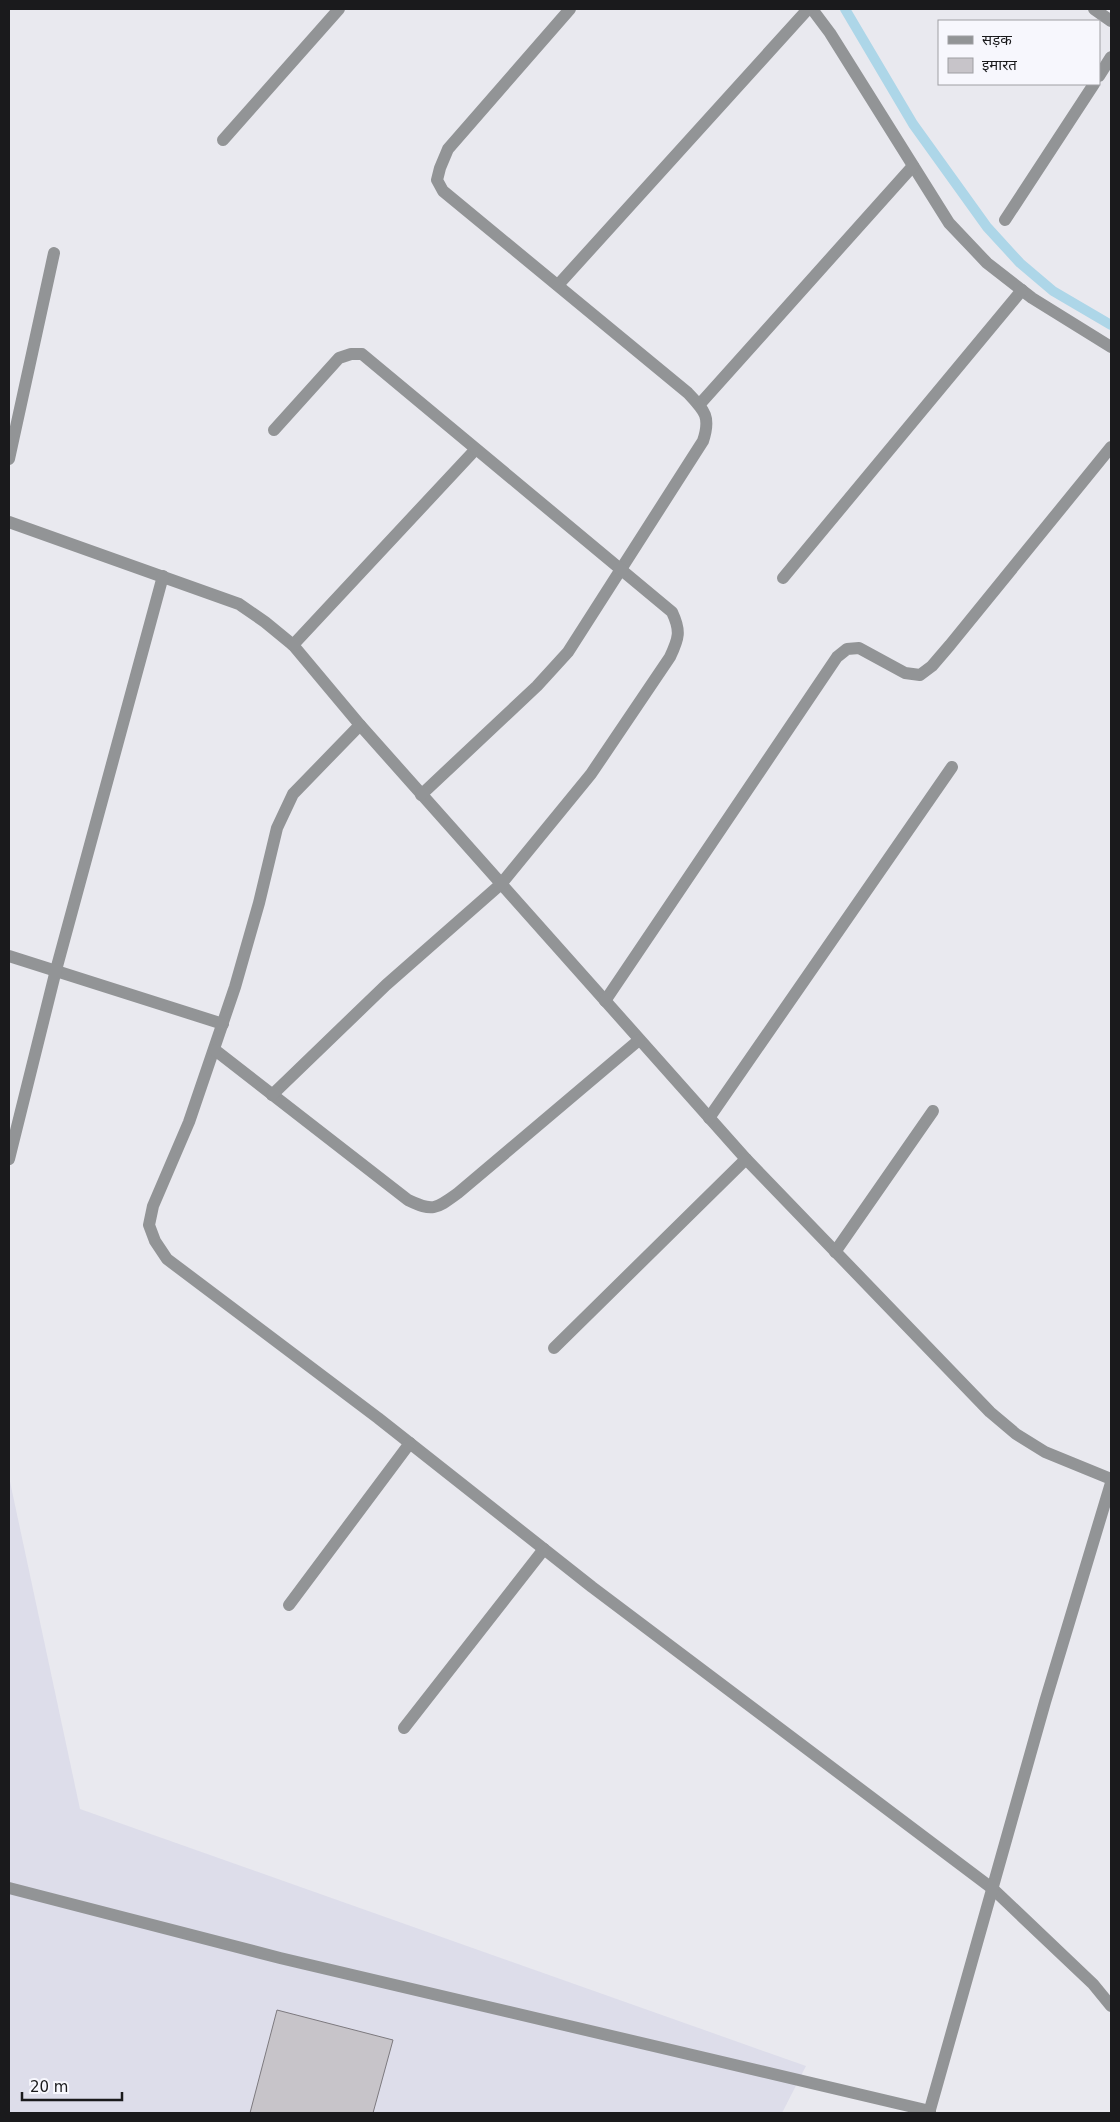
<svg xmlns="http://www.w3.org/2000/svg" width="1120" height="2122" font-family="'DejaVu Sans','Noto Sans Devanagari',sans-serif">
  <style>
    .built { fill: #ddddea }
    .lines { fill: none; stroke-linecap: round; stroke-linejoin: round }
    .stream { stroke: #add6e8; stroke-width: 10 }
    .building { fill: #c7c4c9; stroke: #7c797e }
    .service { stroke: #929496; stroke-width: 12 }
    .minor { stroke: #929496; stroke-width: 12 }
    .tertiary { stroke: #929496; stroke-width: 12 }
  </style>
  <rect width="100%" height="100%" fill="#e9e9ef"/>
  <path class="built" d="M 9,1477 L 80,1809 L 806,2066 L 782,2113 L 9,2113 Z"/>
  <g class="lines">
    <path class="stream" d="M 845,9 L 913,124 L 987,227 L 1020,263 L 1053,291 L 1111,325"/>
  </g>
  <path class="building" d="M 277,2010 L 393,2040 L 373,2113 L 250,2113 Z"/>
  <g class="lines">
    <path class="service" d="M 9,1888 L 280,1958 L 930,2111"/>
    <g class="minor">
      <path d="M 812,9 L 830,33 L 949,223 L 987,263 L 1032,298 L 1111,347"/>
      <path d="M 1094,9 L 1111,21"/>
      <path d="M 1099,76 L 1111,57"/>
      <path d="M 223,140 L 339,9"/>
      <path d="M 1005,220 L 1094,84"/>
      <path d="M 558,285 L 808,9"/>
      <path d="M 699,405 L 913,166"/>
      <path d="M 9,459 L 54,253"/>
      <path d="M 9,522 L 239,604 L 265,622 L 293,645 L 360,725 L 746,1159 L 990,1412 L 1016,1434 L 1045,1452 L 1111,1479"/>
      <path d="M 783,578 L 1022,290"/>
      <path d="M 293,645 L 475,450"/>
      <path d="M 360,725 L 293,794 L 277,828 L 259,903 L 235,987 L 189,1122 L 153,1206 L 149,1225 L 155,1241 L 167,1259 L 378,1418 L 592,1587 L 993,1889 L 1093,1984 L 1111,2006"/>
      <path d="M 421,795 L 537,686 L 568,652 L 703,441 C 711,417 705,411 688,393 L 443,191 L 437,180 L 440,168 L 448,149 L 570,9"/>
      <path d="M 9,956 L 223,1024"/>
      <path d="M 605,1001 L 837,657 L 847,649 L 859,648 L 905,673 L 920,675 L 932,666 L 950,645 L 1111,447"/>
      <path d="M 215,1050 L 408,1200 C 433,1212 436,1209 458,1193 L 639,1040"/>
      <path d="M 272,1095 L 386,985 L 501,884 L 591,774 L 670,657 C 679,638 681,631 672,612 L 362,354 L 351,354 L 339,358 L 274,430"/>
      <path d="M 709,1118 L 952,767"/>
      <path d="M 9,1159 L 56,970 L 163,576"/>
      <path d="M 835,1252 L 933,1111"/>
      <path d="M 554,1348 L 746,1159"/>
      <path d="M 289,1605 L 410,1443"/>
      <path d="M 404,1728 L 544,1549"/>
    </g>
    <path class="tertiary" d="M 929,2113 L 1045,1702 L 1111,1483"/>
  </g>
  <rect width="1120" height="2122" fill="none" stroke="#1a1a1c" stroke-width="20"/>
  <rect x="938" y="20" width="162" height="65" fill="#f7f7fd" stroke="#9f9fa3"/>
  <rect x="948" y="36" width="25" height="8" fill="#929496" stroke="#9f9fa3"/>
  <text x="982" y="45" font-size="15" fill="#1a1a1c">सड़क</text>
  <rect x="948" y="58" width="25" height="15" fill="#c7c4c9" stroke="#9f9fa3"/>
  <text x="982" y="70" font-size="15" fill="#1a1a1c">इमारत</text>
  <path d="M22 2092v8h100v-8" fill="none" stroke="#1a1a1c" stroke-width="2.5"/>
  <text x="30" y="2092" font-size="15" fill="#1a1a1c" stroke="#f7f7fd" stroke-width="4" paint-order="stroke">20 m</text>
</svg>
